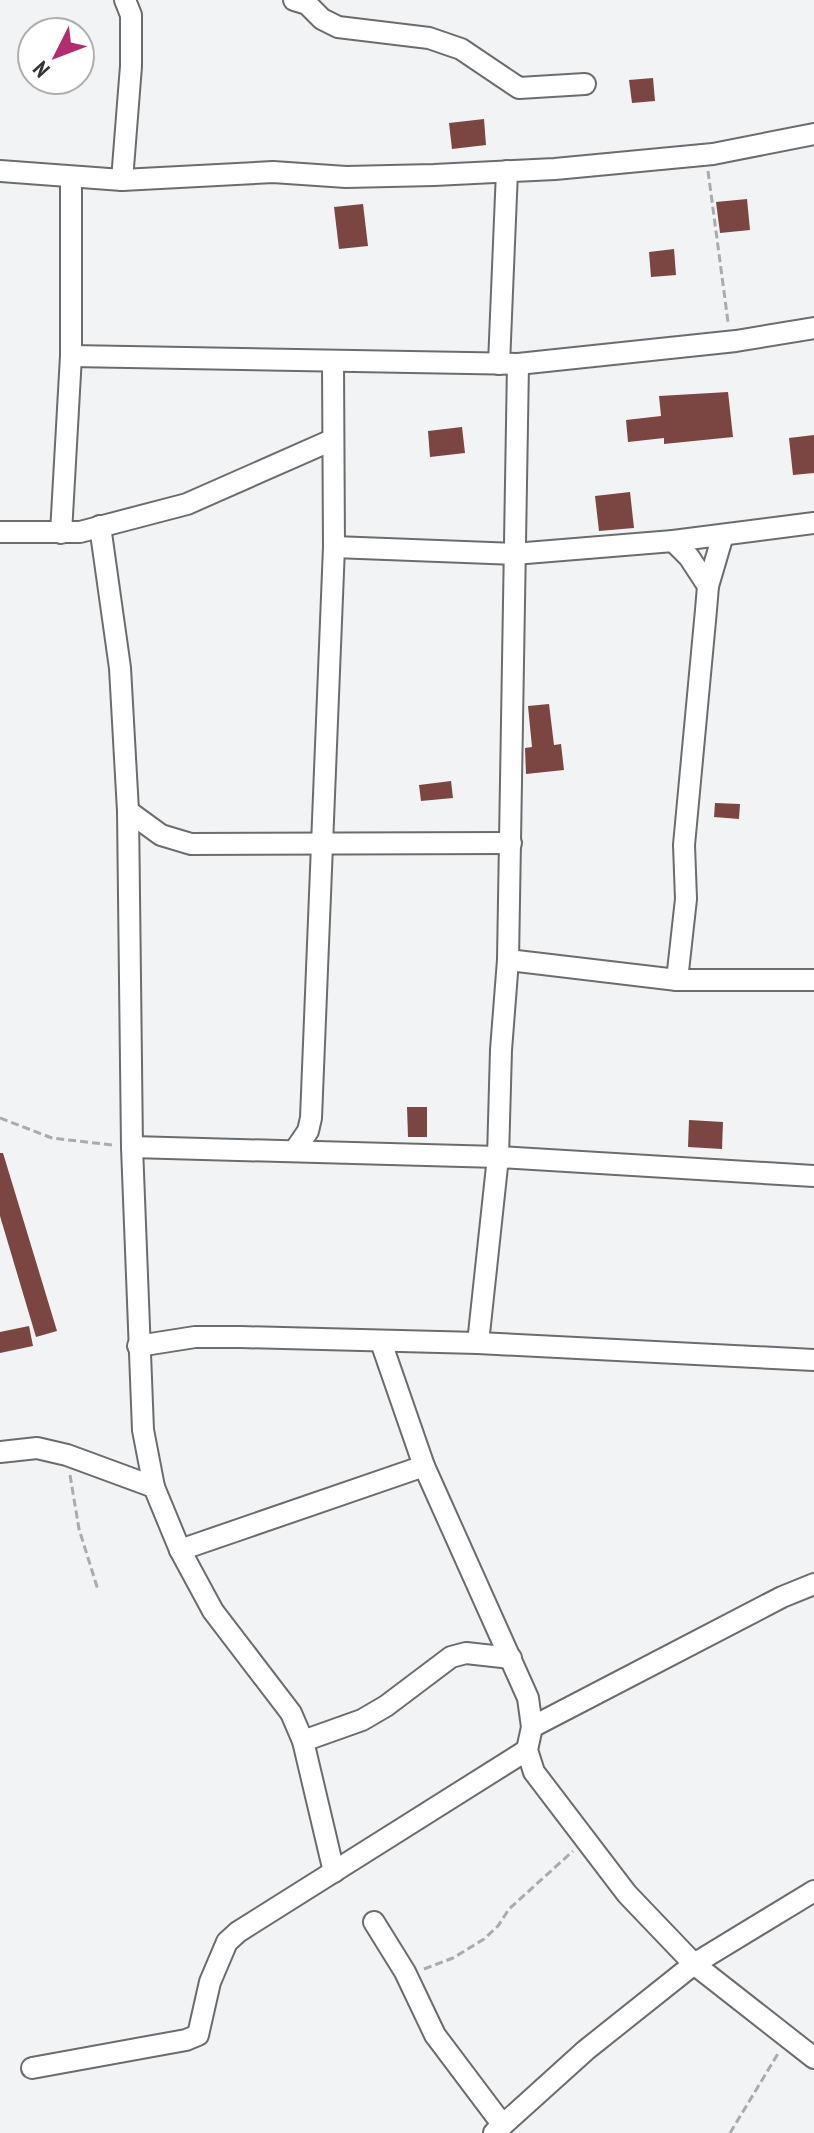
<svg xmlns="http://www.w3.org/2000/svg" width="814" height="2133" font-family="'PT Sans Narrow',sans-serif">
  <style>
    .building { fill: #7b4641 }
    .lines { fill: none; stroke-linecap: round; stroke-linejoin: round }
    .minor-casing { stroke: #6a6c6e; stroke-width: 24 }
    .path { stroke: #aaabad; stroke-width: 3; stroke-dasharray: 8 4; stroke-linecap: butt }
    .minor { stroke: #fff; stroke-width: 20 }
  </style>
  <rect width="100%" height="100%" fill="#f1f3f5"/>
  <g class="building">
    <path d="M 653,78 L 655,101 L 632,103 L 629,80 Z"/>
    <path d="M 484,119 L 486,145 L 452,149 L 449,123 Z"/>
    <path d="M 747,199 L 750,230 L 720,233 L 716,202 Z"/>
    <path d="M 363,204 L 368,246 L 339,249 L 334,207 Z"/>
    <path d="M 674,249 L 676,275 L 651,277 L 649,252 Z"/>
    <path d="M 728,392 L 733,437 L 664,444 L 664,438 L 628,442 L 626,420 L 661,416 L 659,396 Z"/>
    <path d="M 462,427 L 465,453 L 430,457 L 428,431 Z"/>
    <path d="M 814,435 L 814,473 L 793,475 L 789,438 Z"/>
    <path d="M 630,492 L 634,528 L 599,531 L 595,496 Z"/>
    <path d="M 549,704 L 554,745 L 561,744 L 564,770 L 526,774 L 525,748 L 532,747 L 528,706 Z"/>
    <path d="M 451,781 L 453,798 L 421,801 L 419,785 Z"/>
    <path d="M 715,803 L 740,804 L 739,819 L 714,817 Z"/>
    <path d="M 407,1107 L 427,1107 L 427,1137 L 408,1137 Z"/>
    <path d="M 689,1120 L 723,1122 L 722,1149 L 688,1147 Z"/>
    <path d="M 0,1153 L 3,1153 L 57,1331 L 36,1337 L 0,1216 Z"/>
    <path d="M 29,1326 L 33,1346 L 0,1353 L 0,1332 Z"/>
  </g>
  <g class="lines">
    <g class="minor-casing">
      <g id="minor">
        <path d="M 294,0 L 307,4 L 322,19 L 338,27 L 429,38 L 461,49 L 519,88 L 585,84"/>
        <path d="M 0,171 L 122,180 L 273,172 L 346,177 L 434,175 L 555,169 L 713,154 L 814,134"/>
        <path d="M 122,180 L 131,66 L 131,15 L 125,0"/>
        <path d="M 71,356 L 518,364 L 736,341 L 814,328"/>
        <path d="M 499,364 L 507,171"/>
        <path d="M 100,526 L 120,668 L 128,811 L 132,1147 L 143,1430 L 154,1487 L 180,1550 L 213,1611 L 291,1713 L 303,1741 L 334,1872"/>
        <path d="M 0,532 L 80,532 L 187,504 L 332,440"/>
        <path d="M 61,533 L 71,356 L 71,178"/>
        <path d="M 673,541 L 689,557 L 708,586"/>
        <path d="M 334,547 L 514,554 L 673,541 L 814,523"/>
        <path d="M 128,811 L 161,835 L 191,844 L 511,843"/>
        <path d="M 508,960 L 677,980 L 814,980"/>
        <path d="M 677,980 L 686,899 L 684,845 L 706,610 L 708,586 L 723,535"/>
        <path d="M 132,1147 L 498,1157 L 814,1176"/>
        <path d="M 295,1150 L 308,1131 L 311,1118 L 334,547 L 333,363"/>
        <path d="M 381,1342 L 424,1466 L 528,1698 L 532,1727 L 527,1750 L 534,1772 L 627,1894 L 694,1964 L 814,2058"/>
        <path d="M 478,1343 L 498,1157 L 501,1050 L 508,960 L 518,364"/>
        <path d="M 138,1346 L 195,1337 L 241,1337 L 478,1343 L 814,1360"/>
        <path d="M 0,1452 L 37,1448 L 67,1455 L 154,1487"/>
        <path d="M 180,1550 L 424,1466"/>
        <path d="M 532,1727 L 782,1597 L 814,1584"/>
        <path d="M 303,1741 L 362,1720 L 386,1706 L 451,1657 L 466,1653 L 511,1658"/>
        <path d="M 374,1922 L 405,1972 L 435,2035 L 502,2124"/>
        <path d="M 32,2068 L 186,2040 L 198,2035 L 210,1982 L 227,1942 L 238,1932 L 527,1750"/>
        <path d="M 494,2133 L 586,2050 L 694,1964 L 814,1891"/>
      </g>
    </g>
    <g class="path">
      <path d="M 708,171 L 728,322"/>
      <path d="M 0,1118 L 52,1138 L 112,1145"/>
      <path d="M 70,1475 L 79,1529 L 98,1590"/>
      <path d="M 424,1969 L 453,1958 L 484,1939 L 498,1926 L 509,1909 L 573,1851"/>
      <path d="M 730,2133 L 779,2052"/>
    </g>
    <use href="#minor" class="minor"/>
  </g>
  <g transform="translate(56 56) rotate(228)"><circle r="38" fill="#ffffff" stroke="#adaeae" stroke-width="2"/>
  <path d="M0-6L14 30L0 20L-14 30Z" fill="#b32c6f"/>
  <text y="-12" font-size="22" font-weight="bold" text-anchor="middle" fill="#333435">N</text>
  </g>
</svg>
